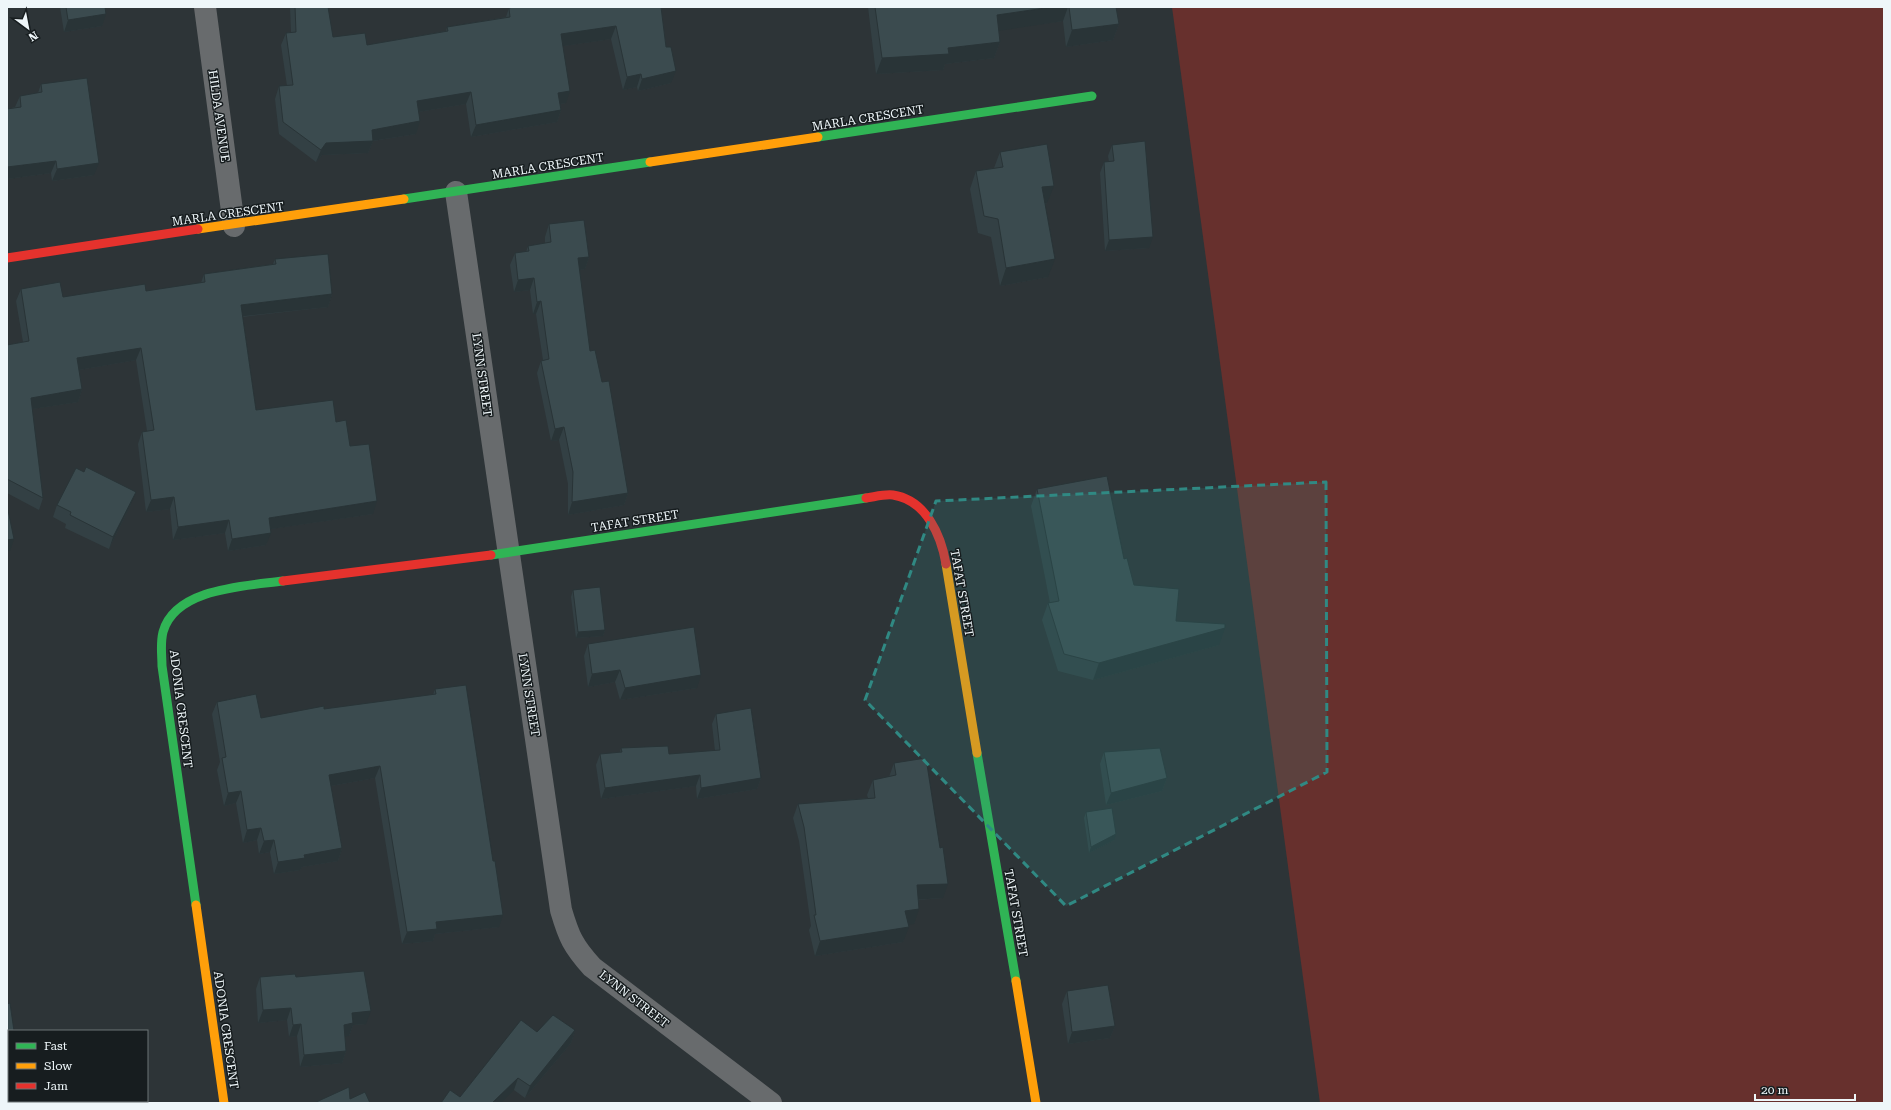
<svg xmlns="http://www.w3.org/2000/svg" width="1891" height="1110" font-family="'Roboto Serif',serif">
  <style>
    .green { fill: #67302d }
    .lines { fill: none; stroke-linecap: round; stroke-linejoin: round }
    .street { stroke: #686b6d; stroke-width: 22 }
    .fast { stroke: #30b455; stroke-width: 9 }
    .slow { stroke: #ff9f0a; stroke-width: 9 }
    .jam { stroke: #e5322d; stroke-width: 9 }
    .wall { fill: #334044 }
    .shaded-wall { fill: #293437 }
    .building { fill: #3b4b4f; stroke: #293437 }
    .marked { fill: #308983; fill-opacity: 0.2; stroke: #308983; stroke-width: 3; stroke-dasharray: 8 5; stroke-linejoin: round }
    .labels { text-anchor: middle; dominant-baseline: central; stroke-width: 3; stroke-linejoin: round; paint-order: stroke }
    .street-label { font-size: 12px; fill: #eef6f9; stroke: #171d1f }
  </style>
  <rect width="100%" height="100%" fill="#2d3437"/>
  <path class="green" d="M 1172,7 L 1884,7 L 1884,1103 L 1320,1103 Z"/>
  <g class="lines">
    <g class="street">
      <path d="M 205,7 L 234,226"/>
      <path d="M 456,192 L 561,910 C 569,937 573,946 592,967 L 771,1103"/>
    </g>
    <g class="fast">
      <path d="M 818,137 L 1092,96"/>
      <path d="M 404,199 L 650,162"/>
      <path d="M 491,555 L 866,498"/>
      <path d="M 977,753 L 1016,981"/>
      <path d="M 196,905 L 162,666 C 162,655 160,644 163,632 C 175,588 246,586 283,581"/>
    </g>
    <g class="slow">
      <path d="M 650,162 L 818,137"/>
      <path d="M 198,229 L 404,199"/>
      <path d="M 946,564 L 977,753"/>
      <path d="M 196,905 L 224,1103"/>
      <path d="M 1016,981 L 1036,1103"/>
    </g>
    <g class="jam">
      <path d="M 7,258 L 198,229"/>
      <path d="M 866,498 C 874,497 884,494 893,495 C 926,500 941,535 946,564"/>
      <path d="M 283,581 L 491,555"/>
    </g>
  </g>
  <g class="wall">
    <path d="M 60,7 L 105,7 L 102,26 L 64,32 Z"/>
    <path d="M 290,7 L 328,7 L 333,37 L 367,45 L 446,31 L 447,27 L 506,17 L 509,8 L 661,7 L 671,83 L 638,91 L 637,87 L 623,90 L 611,39 L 563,46 L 566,103 L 560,104 L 561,110 L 557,122 L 471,137 L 466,104 L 418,112 L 416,134 L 373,141 L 368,153 L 322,155 L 316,162 L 279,134 L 275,99 L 279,86 L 287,86 L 281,45 L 286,33 L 291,32 Z"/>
    <path d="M 868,7 L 1116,7 L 1119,24 L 1113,40 L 1066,47 L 1063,21 L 999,30 L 1000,42 L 994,58 L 945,64 L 943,70 L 876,74 Z"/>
    <path d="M 41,84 L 94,175 L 52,181 L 51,173 L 7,179 L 7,109 L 15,107 L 20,96 L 38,93 Z"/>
    <path d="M 1112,145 L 1149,248 L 1105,251 L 1100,173 L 1104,162 L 1109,162 L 1108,156 Z"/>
    <path d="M 1000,152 L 1047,203 L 1045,204 L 1048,277 L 1000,286 L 991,237 L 978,233 L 970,189 L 976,171 L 994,168 Z"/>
    <path d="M 549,224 L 589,257 L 585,269 L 579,270 L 590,351 L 602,382 L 628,493 L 624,505 L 568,515 L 568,484 L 559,440 L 551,441 L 537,373 L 541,361 L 543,360 L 536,314 L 533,314 L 530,290 L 514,292 L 510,265 L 515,253 L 526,252 L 528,246 L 545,243 L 545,237 Z"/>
    <path d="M 275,259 L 332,294 L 328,307 L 242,317 L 256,410 L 336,422 L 350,446 L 373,514 L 270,529 L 266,545 L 228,551 L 225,533 L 173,540 L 170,509 L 146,512 L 138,444 L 142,432 L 147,431 L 136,360 L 79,370 L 82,389 L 78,402 L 32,409 L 43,498 L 39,510 L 7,493 L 7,345 L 23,342 L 16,301 L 21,289 L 63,297 L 146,291 L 201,283 L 204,274 L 273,264 Z"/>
    <path d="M 84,472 L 131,504 L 109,549 L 65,528 L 66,524 L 53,517 L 57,505 Z"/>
    <path d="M 1037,489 L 1124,559 L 1134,585 L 1176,621 L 1219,645 L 1093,680 L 1058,671 L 1042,620 L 1048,603 L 1050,603 L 1031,506 Z"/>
    <path d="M 573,590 L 605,630 L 603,636 L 576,638 L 571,597 Z"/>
    <path d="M 588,644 L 697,688 L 620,700 L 615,682 L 588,687 L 584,656 Z"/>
    <path d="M 435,689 L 499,927 L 435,934 L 433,941 L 402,944 L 375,778 L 331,786 L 342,848 L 338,861 L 302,867 L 300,870 L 274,874 L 270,852 L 259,854 L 257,840 L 243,843 L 236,803 L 224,806 L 217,770 L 220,762 L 212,714 L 217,702 L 261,718 L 324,709 L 433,695 Z"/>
    <path d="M 716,714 L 761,778 L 757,789 L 697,799 L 696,786 L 601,799 L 596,765 L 600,754 L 620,752 L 621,748 L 669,754 L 715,751 L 712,724 Z"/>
    <path d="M 1104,752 L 1167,778 L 1162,791 L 1106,805 L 1100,764 Z"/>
    <path d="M 894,763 L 943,898 L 918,900 L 914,924 L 908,924 L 903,942 L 815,956 L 809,930 L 811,926 L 799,841 L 793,818 L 798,804 L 868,798 L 867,795 L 873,780 L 889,777 Z"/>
    <path d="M 1086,812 L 1114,840 L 1089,853 L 1084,818 Z"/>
    <path d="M 260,977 L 296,977 L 366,1024 L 353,1025 L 349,1036 L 345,1036 L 346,1051 L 342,1063 L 300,1067 L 297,1036 L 289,1037 L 287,1020 L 258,1023 L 256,989 Z"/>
    <path d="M 1067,991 L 1115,1026 L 1110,1038 L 1068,1044 L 1062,1004 Z"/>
    <path d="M 575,1030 L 571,1043 L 525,1098 L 514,1090 L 460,1097 L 537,1032 Z"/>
  </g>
  <g class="shaded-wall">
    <path d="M 1052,7 L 1068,7 L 1063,21 L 991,32 L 997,15 Z"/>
    <path d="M 106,14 L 102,26 L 64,32 L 68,20 Z"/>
    <path d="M 1119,24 L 1113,40 L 1066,47 L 1072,30 Z"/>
    <path d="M 616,26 L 611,39 L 557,47 L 561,34 Z"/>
    <path d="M 1000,42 L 994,58 L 945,64 L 943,70 L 876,74 L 882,58 L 948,48 Z"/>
    <path d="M 676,71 L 671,83 L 638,91 L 642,79 Z"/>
    <path d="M 641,74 L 637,87 L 623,90 L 627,77 Z"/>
    <path d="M 570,91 L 566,103 L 554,105 L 558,93 Z"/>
    <path d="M 471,92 L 466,104 L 412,113 L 417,101 Z"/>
    <path d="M 561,110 L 557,122 L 471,137 L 476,125 Z"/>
    <path d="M 420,121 L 416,134 L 372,141 L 373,141 L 368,153 L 322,155 L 316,162 L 321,150 L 326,143 L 372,130 Z"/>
    <path d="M 56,161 L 51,173 L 7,179 L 7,167 Z"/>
    <path d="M 99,163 L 94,175 L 52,181 L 57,169 Z"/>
    <path d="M 1054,186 L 1047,203 L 1036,205 L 1042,187 Z"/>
    <path d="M 1153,237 L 1149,248 L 1105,251 L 1109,240 Z"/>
    <path d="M 589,257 L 585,269 L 574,271 L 578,258 Z"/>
    <path d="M 1055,259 L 1048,277 L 1000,286 L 1006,268 Z"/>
    <path d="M 534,278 L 530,290 L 514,292 L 518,280 Z"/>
    <path d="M 332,294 L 328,307 L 236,317 L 241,305 Z"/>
    <path d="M 541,301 L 536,314 L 533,314 L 537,302 Z"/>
    <path d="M 141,348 L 136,360 L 73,371 L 77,358 Z"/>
    <path d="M 82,389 L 78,402 L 26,410 L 31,398 Z"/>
    <path d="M 564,427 L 559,440 L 551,441 L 555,429 Z"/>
    <path d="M 136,492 L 131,504 L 109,549 L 113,537 Z"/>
    <path d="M 628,493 L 624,505 L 568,515 L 572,502 Z"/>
    <path d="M 174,497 L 170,509 L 146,512 L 151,500 Z"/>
    <path d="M 377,501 L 373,514 L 264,530 L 269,518 Z"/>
    <path d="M 229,520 L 225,533 L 173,540 L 178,527 Z"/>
    <path d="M 271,533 L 266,545 L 228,551 L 232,539 Z"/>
    <path d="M 14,539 L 10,551 L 7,551 L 7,540 Z"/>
    <path d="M 1225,628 L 1219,645 L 1093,680 L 1099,663 Z"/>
    <path d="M 605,630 L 603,636 L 576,638 L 578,632 Z"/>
    <path d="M 620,670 L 615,682 L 588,687 L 592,674 Z"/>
    <path d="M 701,675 L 697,688 L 620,700 L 625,688 Z"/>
    <path d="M 380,766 L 375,778 L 325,787 L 329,775 Z"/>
    <path d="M 700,775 L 696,786 L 601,799 L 605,788 Z"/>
    <path d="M 761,778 L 757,789 L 697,799 L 701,788 Z"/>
    <path d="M 1167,778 L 1162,791 L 1106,805 L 1111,793 Z"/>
    <path d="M 241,791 L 236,803 L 224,806 L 228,793 Z"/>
    <path d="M 261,828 L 257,840 L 243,843 L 247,830 Z"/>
    <path d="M 1116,834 L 1114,840 L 1089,853 L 1091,847 Z"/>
    <path d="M 274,840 L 270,852 L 259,854 L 264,841 Z"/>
    <path d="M 342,848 L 338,861 L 302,867 L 300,870 L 274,874 L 278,862 L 304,855 Z"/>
    <path d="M 948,884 L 943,898 L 912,900 L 917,885 Z"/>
    <path d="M 919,909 L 914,924 L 900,926 L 905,911 Z"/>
    <path d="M 503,915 L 499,927 L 435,934 L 433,941 L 402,944 L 407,932 L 436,922 Z"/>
    <path d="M 909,927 L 903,942 L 815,956 L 820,941 Z"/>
    <path d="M 291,1008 L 287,1020 L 258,1023 L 263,1010 Z"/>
    <path d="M 371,1011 L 366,1024 L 353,1025 L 349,1036 L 339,1037 L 344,1025 L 352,1013 Z"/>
    <path d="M 301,1024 L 297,1036 L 289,1037 L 293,1025 Z"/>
    <path d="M 1115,1026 L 1110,1038 L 1068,1044 L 1072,1032 Z"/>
    <path d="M 575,1030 L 571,1043 L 525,1098 L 530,1086 Z"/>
    <path d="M 346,1051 L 342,1063 L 300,1067 L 304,1055 Z"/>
    <path d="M 518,1078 L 514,1090 L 501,1103 L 492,1103 Z"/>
    <path d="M 23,1101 L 29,1101 L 29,1103 L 11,1103 Z"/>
  </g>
  <g class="building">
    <path d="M 66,7 L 105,7 L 106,14 L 68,20 Z"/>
    <path d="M 295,7 L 328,7 L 333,37 L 365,33 L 367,45 L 448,31 L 447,27 L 510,17 L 509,8 L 514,7 L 661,7 L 666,47 L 671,47 L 676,71 L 642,79 L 641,74 L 627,77 L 616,26 L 561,34 L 570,91 L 558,93 L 561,110 L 476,125 L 471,92 L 417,101 L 420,121 L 372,130 L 373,141 L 326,143 L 321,150 L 283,122 L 279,86 L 293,85 L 286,33 L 296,32 Z"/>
    <path d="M 875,7 L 1052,7 L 997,15 L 1000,42 L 948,48 L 949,54 L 882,58 Z"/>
    <path d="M 1069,7 L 1116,7 L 1119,24 L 1072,30 Z"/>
    <path d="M 87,78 L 99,163 L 57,169 L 56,161 L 7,167 L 7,109 L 21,107 L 20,96 L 42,92 L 41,84 Z"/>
    <path d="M 1145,141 L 1153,237 L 1109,240 L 1104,162 L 1114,161 L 1112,145 Z"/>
    <path d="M 1047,144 L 1054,186 L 1042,187 L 1055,259 L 1006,268 L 998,219 L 984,216 L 976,171 L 1003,167 L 1000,152 Z"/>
    <path d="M 584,220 L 589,257 L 578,258 L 590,351 L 595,350 L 602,382 L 609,381 L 628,493 L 572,502 L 573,472 L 564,427 L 555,429 L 541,361 L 549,359 L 541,301 L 537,302 L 534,278 L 518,280 L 515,253 L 529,251 L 528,246 L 551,242 L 549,224 Z"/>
    <path d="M 328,254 L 332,294 L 241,305 L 256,410 L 333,400 L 336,422 L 346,420 L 350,446 L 369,444 L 377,501 L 269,518 L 271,533 L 232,539 L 229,520 L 178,527 L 174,497 L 151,500 L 142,432 L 154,430 L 141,348 L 77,358 L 82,389 L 31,398 L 43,498 L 7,479 L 7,345 L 29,341 L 21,289 L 60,282 L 63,297 L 145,284 L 146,291 L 205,282 L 204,274 L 276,264 L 275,259 Z"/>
    <path d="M 86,467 L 136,492 L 113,537 L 70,515 L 71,512 L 57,505 L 76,468 L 84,472 Z"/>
    <path d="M 1107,476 L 1124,559 L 1127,558 L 1134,585 L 1179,589 L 1176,621 L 1225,624 L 1225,628 L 1099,663 L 1064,654 L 1048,603 L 1059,601 L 1037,489 Z"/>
    <path d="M 7,510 L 8,510 L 14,539 L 7,540 Z"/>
    <path d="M 600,587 L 605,630 L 578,632 L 573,590 Z"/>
    <path d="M 694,627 L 701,675 L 625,688 L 620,670 L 592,674 L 588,644 Z"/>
    <path d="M 466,685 L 493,861 L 495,861 L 503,915 L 436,922 L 437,929 L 407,932 L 380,766 L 329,775 L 342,848 L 304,855 L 305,858 L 278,862 L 274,840 L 264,841 L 261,828 L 247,830 L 241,791 L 228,793 L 222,758 L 226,757 L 217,702 L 256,694 L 261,718 L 324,706 L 324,709 L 436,694 L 435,689 Z"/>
    <path d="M 751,708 L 761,778 L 701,788 L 700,775 L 605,788 L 600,754 L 622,752 L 621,748 L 668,746 L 669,754 L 720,750 L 716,714 Z"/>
    <path d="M 1160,748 L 1167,778 L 1111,793 L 1104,752 Z"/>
    <path d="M 926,758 L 940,848 L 943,847 L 948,884 L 917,885 L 919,909 L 905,911 L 909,927 L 820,941 L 814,915 L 816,915 L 804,827 L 798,804 L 875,798 L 873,780 L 896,775 L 894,763 Z"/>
    <path d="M 1112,808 L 1116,834 L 1091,847 L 1086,812 Z"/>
    <path d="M 364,971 L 371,1011 L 352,1013 L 353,1023 L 344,1025 L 346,1051 L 304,1055 L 301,1024 L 293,1025 L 291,1008 L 263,1010 L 260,977 L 295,974 L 296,977 Z"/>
    <path d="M 1108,985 L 1115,1026 L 1072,1032 L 1067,991 Z"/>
    <path d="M 10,1003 L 14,1031 L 9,1031 L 9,1101 L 23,1101 L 7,1103 L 7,1004 Z"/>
    <path d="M 553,1015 L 575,1030 L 530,1086 L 518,1078 L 492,1103 L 441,1103 L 450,1090 L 460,1097 L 521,1020 L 537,1032 Z"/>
    <path d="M 349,1087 L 350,1099 L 365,1092 L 370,1103 L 314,1103 Z"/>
  </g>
  <path class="marked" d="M 1326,482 L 1327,772 L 1066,906 L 865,700 L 936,501 Z"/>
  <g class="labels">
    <g class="street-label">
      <text transform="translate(219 116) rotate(82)">HILDA AVENUE</text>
      <text transform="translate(868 118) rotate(-9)">MARLA CRESCENT</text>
      <text transform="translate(548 166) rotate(-9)">MARLA CRESCENT</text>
      <text transform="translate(228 214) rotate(-8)">MARLA CRESCENT</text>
      <text transform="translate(482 375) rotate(82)">LYNN STREET</text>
      <text transform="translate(635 521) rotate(-9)">TAFAT STREET</text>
      <text transform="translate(962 593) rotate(80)">TAFAT STREET</text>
      <text transform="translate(529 695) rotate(81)">LYNN STREET</text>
      <text transform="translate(181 709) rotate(83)">ADONIA CRESCENT</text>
      <text transform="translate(1016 913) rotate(80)">TAFAT STREET</text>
      <text transform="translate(634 999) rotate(38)">LYNN STREET</text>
      <text transform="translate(226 1030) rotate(82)">ADONIA CRESCENT</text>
    </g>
  </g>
  <rect width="1891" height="1110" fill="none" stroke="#eef6f9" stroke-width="16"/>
  <rect x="8" y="1030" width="140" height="72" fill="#171d1f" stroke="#6d7476"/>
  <rect x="16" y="1043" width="20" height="6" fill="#30b455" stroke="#6d7476"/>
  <text x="44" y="1050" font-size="12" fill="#eef6f9">Fast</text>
  <rect x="16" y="1063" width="20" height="6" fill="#ff9f0a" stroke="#6d7476"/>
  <text x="44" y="1070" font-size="12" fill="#eef6f9">Slow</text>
  <rect x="16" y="1083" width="20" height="6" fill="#e5322d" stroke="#6d7476"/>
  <text x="44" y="1090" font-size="12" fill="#eef6f9">Jam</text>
  <g transform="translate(28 28) rotate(148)" stroke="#171d1f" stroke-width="3" paint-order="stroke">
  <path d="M0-3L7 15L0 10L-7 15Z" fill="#eef6f9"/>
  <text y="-6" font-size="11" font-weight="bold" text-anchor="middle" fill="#eef6f9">N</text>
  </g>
  <path d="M1755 1094v6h100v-6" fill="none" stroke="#eef6f9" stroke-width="2"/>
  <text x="1761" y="1094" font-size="12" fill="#eef6f9" stroke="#171d1f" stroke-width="3" paint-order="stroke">20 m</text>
</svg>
